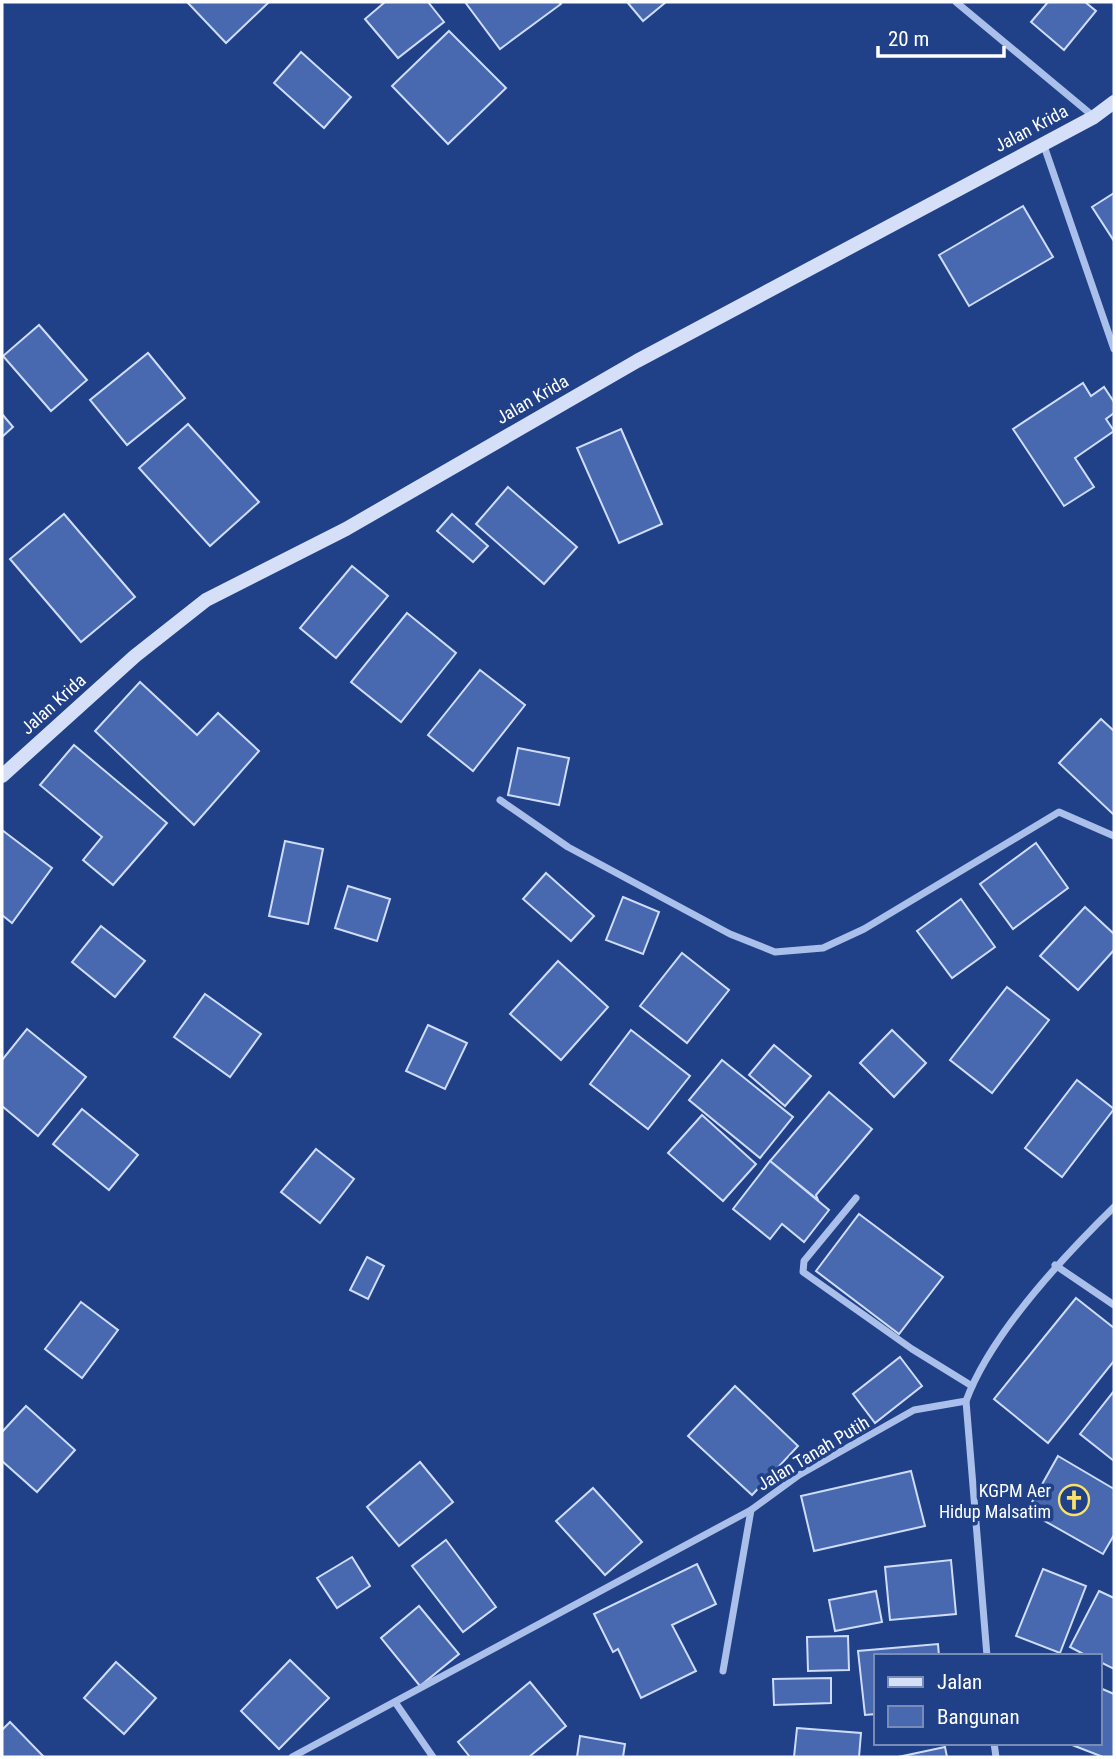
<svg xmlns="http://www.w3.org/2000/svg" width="1116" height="1759" font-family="'Roboto Condensed',sans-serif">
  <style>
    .building { fill: #4869b0; stroke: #cfdcf8; stroke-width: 2 }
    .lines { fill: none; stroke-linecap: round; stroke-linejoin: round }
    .street { stroke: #aabfea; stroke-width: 7 }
    .secondary { stroke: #d5e0f8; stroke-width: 14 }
    .labels { text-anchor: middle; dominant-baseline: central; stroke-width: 7; stroke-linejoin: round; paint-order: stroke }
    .street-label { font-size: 18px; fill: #fff; stroke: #204088 }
    .poi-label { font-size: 18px; fill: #fff; stroke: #204088; text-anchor: end }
  </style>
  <rect width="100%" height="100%" fill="#204088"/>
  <g class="building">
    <path d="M 187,2 L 269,2 L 226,43 Z"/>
    <path d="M 385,2 L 428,2 L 444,22 L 398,58 L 365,19 Z"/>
    <path d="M 465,2 L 559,2 L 561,4 L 500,49 Z"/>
    <path d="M 627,2 L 666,2 L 643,21 Z"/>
    <path d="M 1048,2 L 1085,2 L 1096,11 L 1064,50 L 1031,22 Z"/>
    <path d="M 449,31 L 506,88 L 448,144 L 392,86 Z"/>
    <path d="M 301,52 L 351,97 L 324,128 L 274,83 Z"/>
    <path d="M 1114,193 L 1114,241 L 1092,207 Z"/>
    <path d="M 1023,206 L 1053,257 L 969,306 L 939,255 Z"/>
    <path d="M 39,325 L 87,380 L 51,411 L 3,356 Z"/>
    <path d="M 148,353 L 185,398 L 127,445 L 90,400 Z"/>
    <path d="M 1083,383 L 1091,396 L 1104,387 L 1114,402 L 1114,413 L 1106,419 L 1114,431 L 1075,458 L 1094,487 L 1064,506 L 1013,429 Z"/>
    <path d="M 2,414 L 13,427 L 2,437 Z"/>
    <path d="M 188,424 L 259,502 L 210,546 L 139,468 Z"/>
    <path d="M 621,429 L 662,524 L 619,543 L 577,448 Z"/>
    <path d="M 508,487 L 577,547 L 544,584 L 476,524 Z"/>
    <path d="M 64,514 L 135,597 L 81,642 L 10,559 Z"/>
    <path d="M 452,514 L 488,546 L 473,562 L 437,531 Z"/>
    <path d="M 352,566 L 388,596 L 336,658 L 300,628 Z"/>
    <path d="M 407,613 L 456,653 L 401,722 L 351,682 Z"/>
    <path d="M 480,670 L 525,705 L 473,771 L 428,735 Z"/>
    <path d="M 140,682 L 197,735 L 218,713 L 259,751 L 194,825 L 95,731 Z"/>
    <path d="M 1101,719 L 1114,731 L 1114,815 L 1059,763 Z"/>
    <path d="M 74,745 L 167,823 L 113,885 L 83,860 L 102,837 L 40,785 Z"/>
    <path d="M 518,748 L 569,758 L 559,805 L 508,795 Z"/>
    <path d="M 2,830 L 52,868 L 12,923 L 2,915 Z"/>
    <path d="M 285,841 L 323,849 L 308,924 L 269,916 Z"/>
    <path d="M 1036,843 L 1068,888 L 1013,929 L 980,884 Z"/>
    <path d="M 546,873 L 594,916 L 571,941 L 523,899 Z"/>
    <path d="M 348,886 L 390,899 L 377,941 L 335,928 Z"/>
    <path d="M 623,897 L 659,912 L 643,954 L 606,940 Z"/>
    <path d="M 961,899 L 995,947 L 952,978 L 917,931 Z"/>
    <path d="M 1085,907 L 1114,934 L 1114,950 L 1078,990 L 1040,956 Z"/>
    <path d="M 101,926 L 145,961 L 115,997 L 72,962 Z"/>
    <path d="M 682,953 L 729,990 L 687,1043 L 640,1006 Z"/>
    <path d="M 558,961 L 608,1007 L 561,1060 L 510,1014 Z"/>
    <path d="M 1007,987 L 1049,1020 L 992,1093 L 950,1060 Z"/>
    <path d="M 205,994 L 261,1034 L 230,1077 L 174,1037 Z"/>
    <path d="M 428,1025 L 467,1043 L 445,1089 L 406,1071 Z"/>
    <path d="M 27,1029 L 86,1077 L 38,1136 L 2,1106 L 2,1060 Z"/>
    <path d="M 631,1030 L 690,1076 L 648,1129 L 590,1084 Z"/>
    <path d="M 892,1030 L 926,1063 L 894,1097 L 860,1063 Z"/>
    <path d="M 774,1045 L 811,1076 L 785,1106 L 749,1075 Z"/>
    <path d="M 722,1060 L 793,1117 L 760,1158 L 689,1100 Z"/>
    <path d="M 1077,1080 L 1114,1109 L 1062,1177 L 1025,1148 Z"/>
    <path d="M 829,1092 L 872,1129 L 816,1195 L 818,1200 L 770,1161 Z"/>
    <path d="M 82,1109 L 138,1155 L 109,1190 L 53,1144 Z"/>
    <path d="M 702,1115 L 756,1164 L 723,1201 L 668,1153 Z"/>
    <path d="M 316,1149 L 354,1179 L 320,1223 L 281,1192 Z"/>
    <path d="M 770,1161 L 829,1210 L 804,1242 L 782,1224 L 770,1239 L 733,1209 Z"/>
    <path d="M 859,1214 L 943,1277 L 899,1334 L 816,1271 Z"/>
    <path d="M 367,1257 L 384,1266 L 368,1299 L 350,1290 Z"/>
    <path d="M 1076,1298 L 1114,1328 L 1114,1361 L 1048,1443 L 994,1399 Z"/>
    <path d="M 81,1302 L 118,1330 L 82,1378 L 45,1349 Z"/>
    <path d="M 900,1357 L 922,1386 L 875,1423 L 853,1394 Z"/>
    <path d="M 735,1386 L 798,1446 L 752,1495 L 688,1436 Z"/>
    <path d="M 1114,1391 L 1114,1461 L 1080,1434 Z"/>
    <path d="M 26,1406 L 75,1450 L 37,1492 L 2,1461 L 2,1432 Z"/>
    <path d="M 1058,1456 L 1114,1489 L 1114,1535 L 1103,1554 L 1027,1511 Z"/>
    <path d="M 420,1462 L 453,1502 L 399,1546 L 367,1507 Z"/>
    <path d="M 911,1471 L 925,1526 L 814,1551 L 801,1496 Z"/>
    <path d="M 593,1488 L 642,1542 L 605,1575 L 556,1521 Z"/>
    <path d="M 446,1540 L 496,1607 L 463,1632 L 412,1566 Z"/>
    <path d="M 352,1557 L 370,1586 L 337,1608 L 317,1578 Z"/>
    <path d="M 951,1560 L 956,1614 L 890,1620 L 885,1567 Z"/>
    <path d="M 697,1564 L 716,1604 L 672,1625 L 696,1671 L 641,1698 L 618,1649 L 613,1652 L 594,1614 Z"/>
    <path d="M 1043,1569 L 1086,1586 L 1060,1653 L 1016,1636 Z"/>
    <path d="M 876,1591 L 882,1622 L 835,1631 L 829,1600 Z"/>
    <path d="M 1099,1591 L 1114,1598 L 1114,1669 L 1100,1662 L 1100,1656 L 1087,1656 L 1070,1647 Z"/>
    <path d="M 419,1606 L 459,1654 L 420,1686 L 381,1638 Z"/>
    <path d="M 848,1636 L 849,1670 L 808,1671 L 807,1637 Z"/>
    <path d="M 938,1644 L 939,1656 L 876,1656 L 876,1714 L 865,1715 L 858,1651 Z"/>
    <path d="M 290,1660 L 329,1698 L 279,1749 L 241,1711 Z"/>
    <path d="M 116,1662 L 156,1698 L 124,1734 L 84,1698 Z"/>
    <path d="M 831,1678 L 831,1703 L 774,1705 L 773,1679 Z"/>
    <path d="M 530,1682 L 566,1726 L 529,1757 L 470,1757 L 458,1742 Z"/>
    <path d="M 1100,1688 L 1114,1694 L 1114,1757 L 1103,1757 L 1067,1743 L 1100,1743 Z"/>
    <path d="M 10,1722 L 44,1757 L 2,1757 L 2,1730 Z"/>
    <path d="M 797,1728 L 861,1733 L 859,1757 L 794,1757 Z"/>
    <path d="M 580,1736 L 625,1744 L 623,1757 L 577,1757 Z"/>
    <path d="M 945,1747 L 947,1757 L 898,1757 Z"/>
  </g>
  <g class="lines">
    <g class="street">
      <path d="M 956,2 L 1093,116"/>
      <path d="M 1043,143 L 1114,349"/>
      <path d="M 500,800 L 568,847 L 730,934 L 775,952 L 823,948 L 864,929 L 1059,812 L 1114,836"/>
      <path d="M 856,1198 L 804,1261 L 803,1272 L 912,1349 L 972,1386"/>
      <path d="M 1055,1265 L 1114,1305"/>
      <path d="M 966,1401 L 987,1656"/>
      <path d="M 723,1671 L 751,1510 L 799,1475 L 914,1410 L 966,1401 C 991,1333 1063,1257 1114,1207"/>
      <path d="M 395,1702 L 433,1757"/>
      <path d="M 994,1743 L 996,1757"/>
      <path d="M 292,1757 L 751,1510"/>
    </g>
    <path class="secondary" d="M 2,776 L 135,656 L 206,600 L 346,529 L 637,361 L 1094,117 L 1114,102"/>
  </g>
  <defs>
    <g id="church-ring" transform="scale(1.575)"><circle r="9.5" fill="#204088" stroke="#f8e16a" stroke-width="1.5"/><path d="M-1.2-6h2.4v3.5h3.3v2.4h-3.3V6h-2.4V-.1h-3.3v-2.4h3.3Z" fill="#f8e16a"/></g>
  </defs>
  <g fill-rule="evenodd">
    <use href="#church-ring" x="1074" y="1500"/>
  </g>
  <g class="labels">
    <g class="street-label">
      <text transform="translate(1031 128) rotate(-28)">Jalan Krida</text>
      <text transform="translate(532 399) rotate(-30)">Jalan Krida</text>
      <text transform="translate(53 704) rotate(-42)">Jalan Krida</text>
      <text transform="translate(813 1453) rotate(-31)">Jalan Tanah Putih</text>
    </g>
    <g class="poi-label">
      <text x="1051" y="1490">KGPM Aer<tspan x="1051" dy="21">Hidup Malsatim</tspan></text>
    </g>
  </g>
  <rect width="1116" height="1759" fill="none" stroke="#ffffff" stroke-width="7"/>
  <rect x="874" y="1654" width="228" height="91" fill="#204088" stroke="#798cb8" stroke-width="2"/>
  <rect x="888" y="1677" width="35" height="10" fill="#d5e0f8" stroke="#798cb8" stroke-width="2"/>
  <text x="937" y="1689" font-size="21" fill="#ffffff">Jalan</text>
  <rect x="888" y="1706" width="35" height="21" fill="#4869b0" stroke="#798cb8" stroke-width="2"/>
  <text x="937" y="1724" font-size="21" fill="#ffffff">Bangunan</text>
  <path d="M878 46v10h126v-10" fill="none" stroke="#ffffff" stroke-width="3.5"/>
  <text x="888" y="46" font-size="21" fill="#ffffff" stroke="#204088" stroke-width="5" paint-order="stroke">20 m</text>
</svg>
